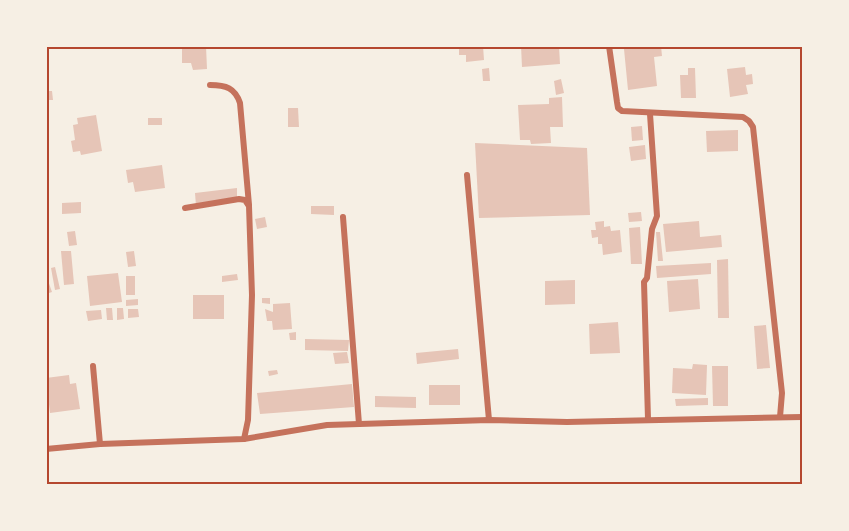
<svg xmlns="http://www.w3.org/2000/svg" width="849" height="531" font-family="Mulish,sans-serif">
  <style>
    .building { fill: #e6c5b7 }
    .lines { fill: none; stroke-linecap: round; stroke-linejoin: round }
    .minor { stroke: #c5725c; stroke-width: 6 }
    .neatline { fill: none; stroke: #b5482f; stroke-width: 2 }
  </style>
  <rect width="100%" height="100%" fill="#f6efe4"/>
  <g class="building">
    <path d="M 206,46 L 207,69 L 193,70 L 191,63 L 182,63 L 182,48 Z"/>
    <path d="M 459,46 L 483,46 L 484,60 L 466,62 L 466,55 L 459,55 Z"/>
    <path d="M 521,46 L 559,46 L 560,64 L 522,67 Z"/>
    <path d="M 618,46 L 661,46 L 662,56 L 654,57 L 657,86 L 628,90 L 624,49 L 618,49 Z"/>
    <path d="M 745,67 L 746,75 L 752,74 L 753,84 L 746,85 L 748,94 L 730,97 L 727,69 Z"/>
    <path d="M 489,68 L 490,81 L 483,81 L 482,69 Z"/>
    <path d="M 688,68 L 695,68 L 696,98 L 681,98 L 680,75 L 688,75 Z"/>
    <path d="M 561,79 L 564,93 L 556,95 L 554,81 Z"/>
    <path d="M 46,91 L 52,91 L 53,100 L 46,100 Z"/>
    <path d="M 562,97 L 563,127 L 550,127 L 551,143 L 531,144 L 530,140 L 520,140 L 518,105 L 549,104 L 549,98 Z"/>
    <path d="M 288,108 L 298,108 L 299,127 L 288,127 Z"/>
    <path d="M 96,115 L 102,151 L 81,155 L 80,151 L 73,152 L 71,141 L 75,140 L 73,125 L 78,124 L 77,118 Z"/>
    <rect x="148" y="118" width="14" height="7"/>
    <path d="M 642,126 L 643,140 L 632,141 L 631,127 Z"/>
    <path d="M 738,130 L 738,151 L 707,152 L 706,131 Z"/>
    <path d="M 475,143 L 587,148 L 590,215 L 479,218 Z"/>
    <path d="M 645,145 L 646,159 L 631,161 L 629,147 Z"/>
    <path d="M 162,165 L 165,188 L 135,192 L 133,182 L 128,183 L 126,170 Z"/>
    <path d="M 237,188 L 237,202 L 196,206 L 195,193 Z"/>
    <path d="M 81,202 L 81,213 L 62,214 L 62,203 Z"/>
    <path d="M 311,206 L 334,206 L 334,215 L 311,214 Z"/>
    <path d="M 641,212 L 642,221 L 629,222 L 628,213 Z"/>
    <path d="M 265,217 L 267,227 L 257,229 L 255,219 Z"/>
    <path d="M 604,221 L 604,227 L 610,226 L 611,231 L 620,230 L 622,252 L 603,255 L 602,244 L 598,244 L 598,237 L 592,238 L 591,230 L 596,230 L 595,222 Z"/>
    <path d="M 699,221 L 700,237 L 721,235 L 722,247 L 666,252 L 663,224 Z"/>
    <path d="M 640,227 L 642,264 L 631,264 L 629,228 Z"/>
    <path d="M 75,231 L 77,245 L 69,246 L 67,232 Z"/>
    <path d="M 656,232 L 660,232 L 663,261 L 658,261 Z"/>
    <path d="M 61,251 L 71,251 L 74,284 L 64,285 Z"/>
    <path d="M 134,251 L 136,266 L 128,267 L 126,252 Z"/>
    <path d="M 728,259 L 729,318 L 718,318 L 717,260 Z"/>
    <path d="M 711,263 L 711,274 L 657,278 L 656,266 Z"/>
    <path d="M 55,267 L 60,289 L 55,290 L 51,268 Z"/>
    <path d="M 118,273 L 122,302 L 90,306 L 87,276 Z"/>
    <path d="M 237,274 L 238,280 L 222,282 L 222,276 Z"/>
    <path d="M 46,275 L 52,292 L 46,294 Z"/>
    <rect x="126" y="276" width="9" height="19"/>
    <path d="M 698,279 L 700,309 L 669,312 L 667,281 Z"/>
    <path d="M 575,280 L 575,304 L 545,305 L 545,281 Z"/>
    <rect x="193" y="295" width="31" height="24"/>
    <path d="M 262,298 L 270,298 L 270,304 L 262,303 Z"/>
    <path d="M 138,299 L 138,305 L 126,306 L 126,300 Z"/>
    <path d="M 290,303 L 292,329 L 273,330 L 272,321 L 267,321 L 265,309 L 273,312 L 273,304 Z"/>
    <path d="M 106,308 L 112,308 L 113,320 L 107,320 Z"/>
    <path d="M 117,308 L 123,308 L 124,319 L 117,320 Z"/>
    <path d="M 128,309 L 138,309 L 139,317 L 128,318 Z"/>
    <path d="M 101,310 L 102,319 L 88,321 L 86,311 Z"/>
    <path d="M 618,322 L 620,353 L 590,354 L 589,324 Z"/>
    <path d="M 766,325 L 770,368 L 757,369 L 754,326 Z"/>
    <path d="M 296,332 L 296,340 L 290,340 L 289,333 Z"/>
    <path d="M 305,339 L 349,340 L 348,351 L 305,350 Z"/>
    <path d="M 458,349 L 459,359 L 417,364 L 416,353 Z"/>
    <path d="M 347,352 L 349,363 L 335,364 L 333,353 Z"/>
    <path d="M 693,364 L 707,365 L 706,395 L 672,393 L 673,368 L 692,369 Z"/>
    <path d="M 712,366 L 728,366 L 728,406 L 713,406 Z"/>
    <path d="M 277,370 L 278,374 L 269,376 L 268,371 Z"/>
    <path d="M 69,375 L 70,384 L 76,383 L 80,409 L 50,413 L 46,378 Z"/>
    <path d="M 352,384 L 354,407 L 260,414 L 257,393 Z"/>
    <rect x="429" y="385" width="31" height="20"/>
    <path d="M 375,396 L 416,397 L 416,408 L 375,407 Z"/>
    <path d="M 708,398 L 708,405 L 676,406 L 675,399 Z"/>
  </g>
  <g class="lines">
    <g class="minor">
      <path d="M 609,46 L 617,102 L 618,108 L 622,111 L 743,117 L 749,121 L 753,127 L 782,393 L 780,417"/>
      <path d="M 210,85 C 226,85 235,88 240,103 L 249,205"/>
      <path d="M 467,175 L 489,420"/>
      <path d="M 185,208 L 239,199 L 245,200 L 249,206 L 252,295 L 248,420 L 244,439"/>
      <path d="M 343,217 L 359,424"/>
      <path d="M 93,366 L 100,444"/>
      <path d="M 648,419 L 644,282 L 647,278 L 652,229 L 657,216 L 650,114"/>
      <path d="M 46,449 L 100,444 L 244,439 L 327,425 L 489,420 L 567,422 L 802,417"/>
    </g>
  </g>
  <rect width="849" height="531" fill="none" stroke="#f6efe4" stroke-width="96"/>
  <rect x="48" y="48" width="753" height="435" class="neatline"/>
</svg>
